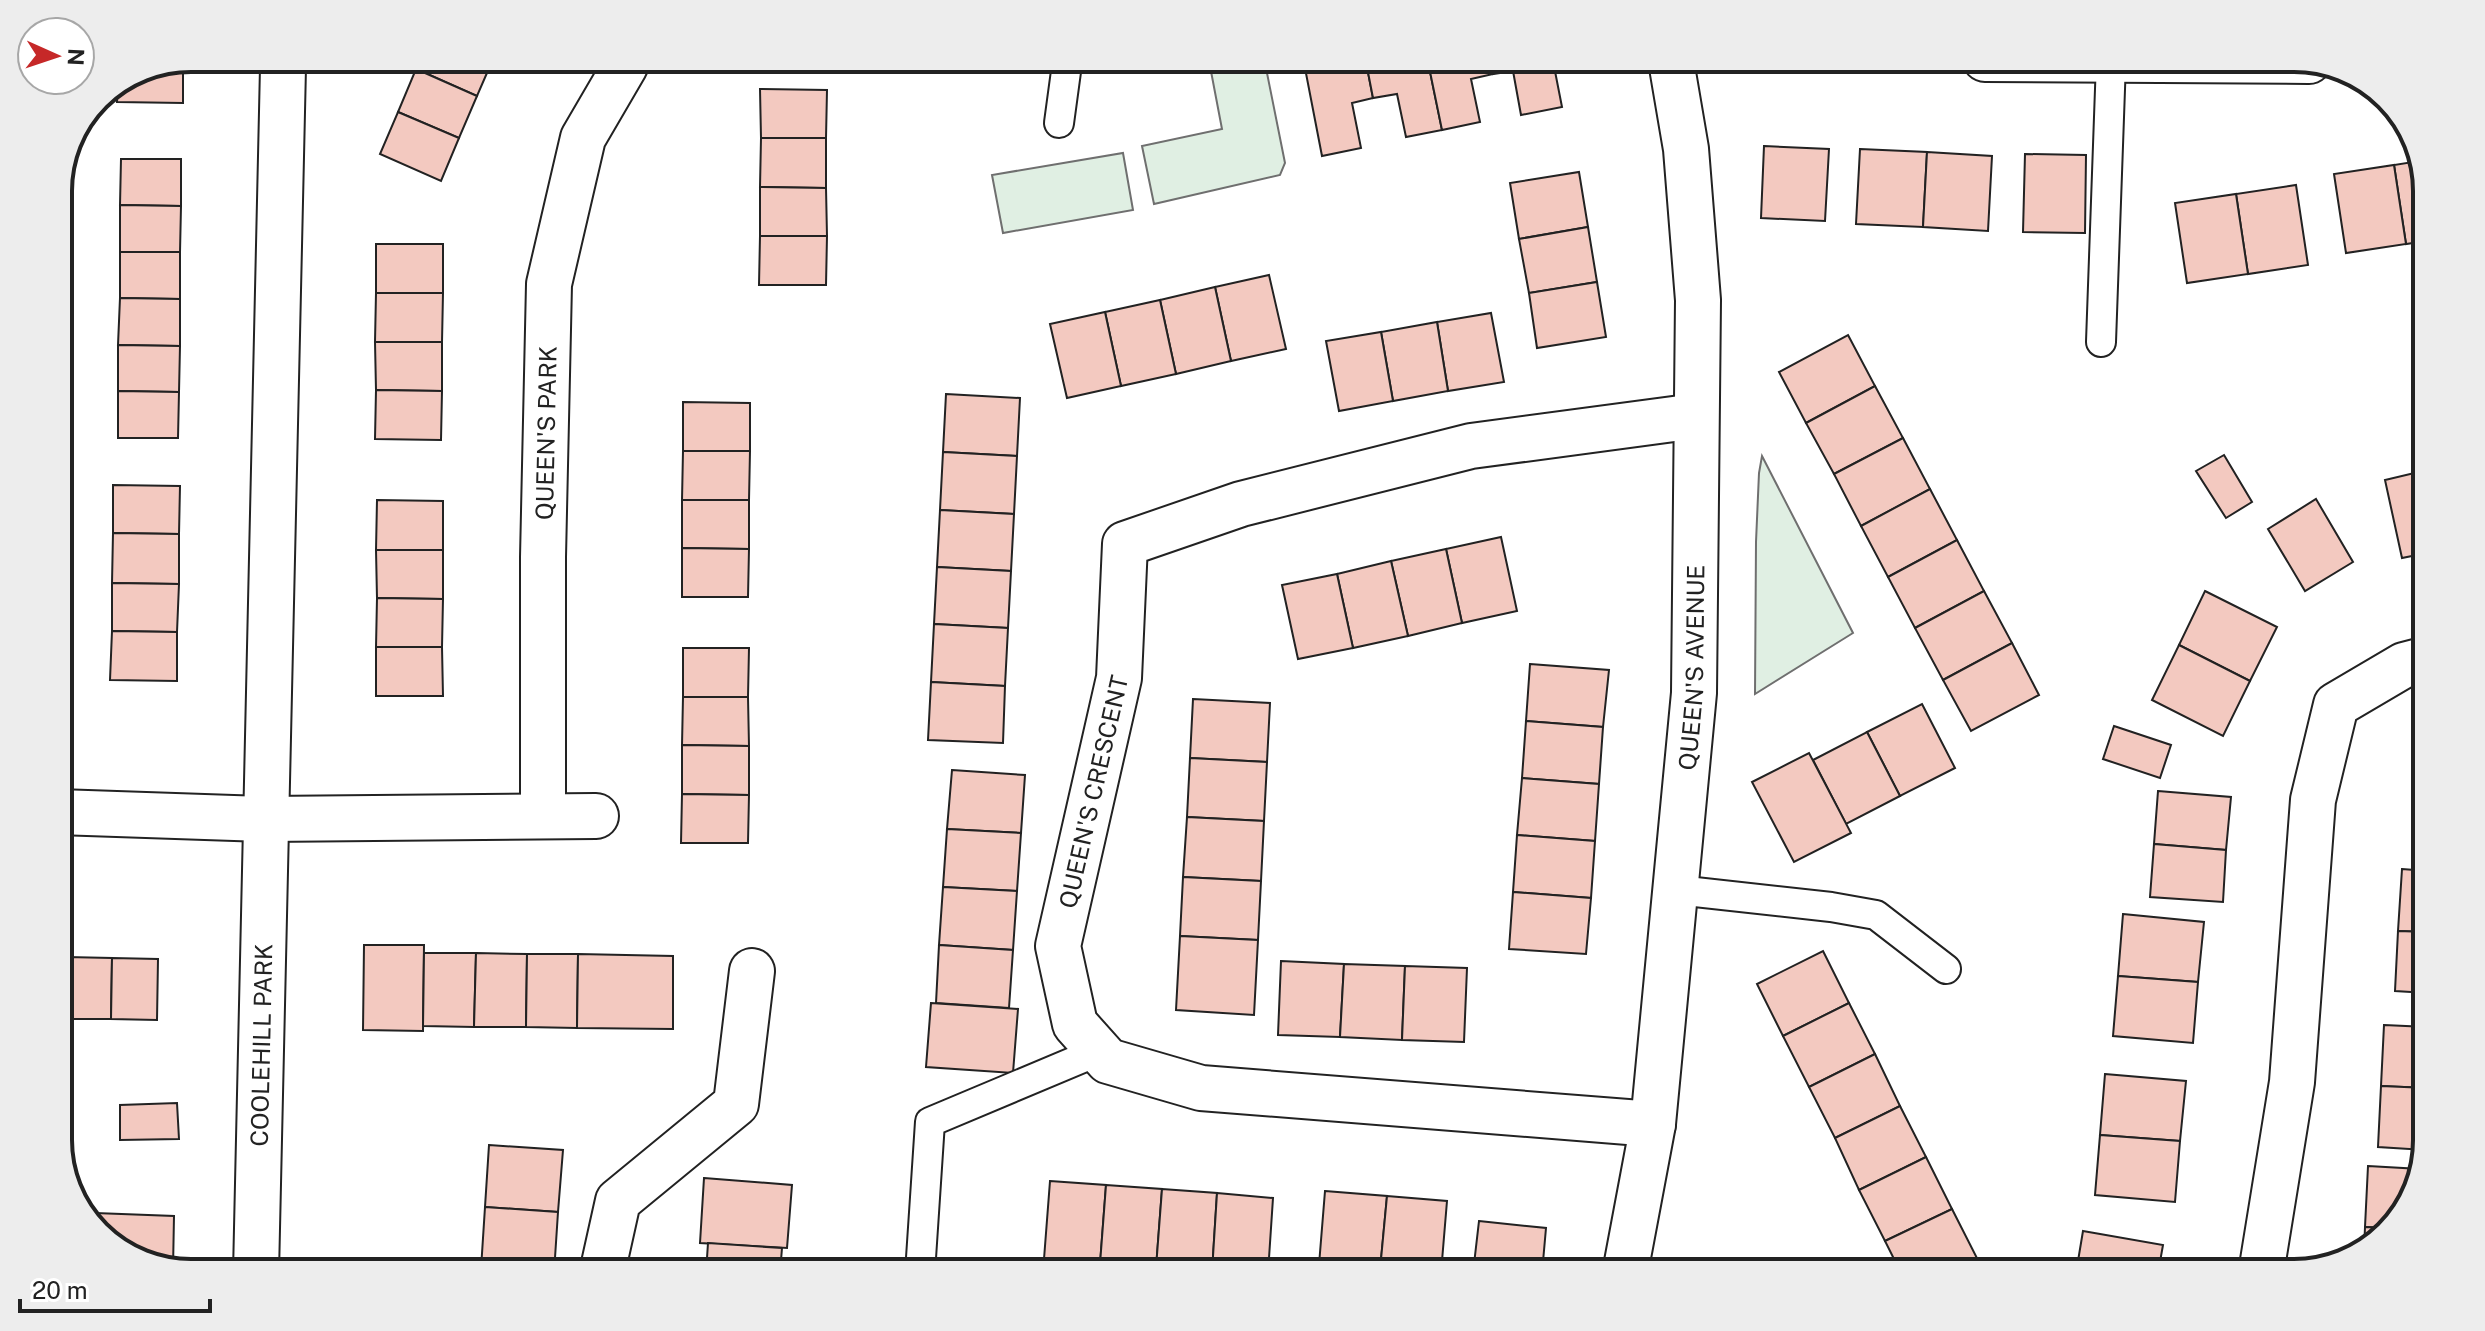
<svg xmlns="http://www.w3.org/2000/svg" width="2485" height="1331" font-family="'Public Sans',sans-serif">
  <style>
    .green { fill: #e0efe3; stroke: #6f6f6f; stroke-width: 2 }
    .building { fill: #f3c9c0; stroke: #222; stroke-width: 2 }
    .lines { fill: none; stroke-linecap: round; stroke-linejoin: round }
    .lane-casing { stroke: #222; stroke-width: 32 }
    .street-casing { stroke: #222; stroke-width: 48 }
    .lane { stroke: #fff; stroke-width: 28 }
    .street { stroke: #fff; stroke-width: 44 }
    .labels { text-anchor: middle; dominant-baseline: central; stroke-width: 6; stroke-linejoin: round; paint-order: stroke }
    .street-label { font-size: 24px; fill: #222; stroke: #fff }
    .rim { fill: none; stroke: #222; stroke-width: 4 }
  </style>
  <rect width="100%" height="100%" fill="#fff"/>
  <g class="green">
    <path d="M 1230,63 L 1265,63 L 1285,163 L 1280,175 L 1154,204 L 1142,146 L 1222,129 L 1210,66 Z"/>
    <path d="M 1123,153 L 1133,210 L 1003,233 L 992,175 Z"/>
    <path d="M 1762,456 L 1853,633 L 1755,694 L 1756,542 L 1759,473 Z"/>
  </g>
  <g class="building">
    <path d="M 1553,61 L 1562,107 L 1521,115 L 1513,71 L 1493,74 L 1491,62 Z"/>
    <path d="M 1366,62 L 1373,98 L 1352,103 L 1361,148 L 1322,156 L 1304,63 Z"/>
    <path d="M 1366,62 L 1428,62 L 1442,130 L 1406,137 L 1397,94 L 1373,98 Z"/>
    <path d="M 1428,62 L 1491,62 L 1493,74 L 1471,79 L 1480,122 L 1442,130 Z"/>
    <path d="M 490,66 L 477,96 L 416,69 L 417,67 Z"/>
    <path d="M 140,68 L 183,68 L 183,103 L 117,102 L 118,83 Z"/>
    <path d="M 416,69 L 477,96 L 459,138 L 398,112 Z"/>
    <path d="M 760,89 L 827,90 L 826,138 L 761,138 Z"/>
    <path d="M 398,112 L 459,138 L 441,181 L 380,154 Z"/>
    <path d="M 761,138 L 826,138 L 826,188 L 760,187 Z"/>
    <path d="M 1764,146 L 1829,149 L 1825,221 L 1761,218 Z"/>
    <path d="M 1860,149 L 1927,152 L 1923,227 L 1856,224 Z"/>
    <path d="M 1927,152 L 1992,156 L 1988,231 L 1923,227 Z"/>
    <path d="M 2025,154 L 2086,155 L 2085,233 L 2023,232 Z"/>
    <path d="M 121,159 L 181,159 L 181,206 L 120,205 Z"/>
    <path d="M 2419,161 L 2427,182 L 2427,241 L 2406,244 L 2394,165 Z"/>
    <path d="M 2394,165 L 2406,244 L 2346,253 L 2334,174 Z"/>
    <path d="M 1579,172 L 1588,227 L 1519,239 L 1510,183 Z"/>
    <path d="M 2296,185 L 2308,265 L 2248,274 L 2236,194 Z"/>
    <path d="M 760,187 L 826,188 L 827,236 L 760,236 Z"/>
    <path d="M 2236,194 L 2248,274 L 2187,283 L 2175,203 Z"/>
    <path d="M 120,205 L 181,206 L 180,252 L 120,252 Z"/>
    <path d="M 1588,227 L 1597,282 L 1529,293 L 1519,239 Z"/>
    <path d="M 760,236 L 827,236 L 826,285 L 759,285 Z"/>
    <rect x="376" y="244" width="67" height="49"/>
    <path d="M 120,252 L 180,252 L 180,299 L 120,298 Z"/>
    <path d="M 1269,275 L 1286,349 L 1231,361 L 1215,287 Z"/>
    <path d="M 1597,282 L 1606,337 L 1537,348 L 1529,293 Z"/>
    <path d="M 1215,287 L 1231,361 L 1176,374 L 1160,300 Z"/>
    <path d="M 376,293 L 443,293 L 442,342 L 375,342 Z"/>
    <path d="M 120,298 L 180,299 L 180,346 L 118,345 Z"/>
    <path d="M 1160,300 L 1176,374 L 1121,386 L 1105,312 Z"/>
    <path d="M 1105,312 L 1121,386 L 1067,398 L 1050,324 Z"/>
    <path d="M 1491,313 L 1504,382 L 1448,391 L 1437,322 Z"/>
    <path d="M 1437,322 L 1448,391 L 1393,401 L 1381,332 Z"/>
    <path d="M 1381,332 L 1393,401 L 1339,411 L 1326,341 Z"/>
    <path d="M 1848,335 L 1875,386 L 1806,423 L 1779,372 Z"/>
    <path d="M 375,342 L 442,342 L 442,391 L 376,390 Z"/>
    <path d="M 118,345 L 180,346 L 179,392 L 118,391 Z"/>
    <path d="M 1875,386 L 1903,438 L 1834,474 L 1806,423 Z"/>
    <path d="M 376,390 L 442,391 L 441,440 L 375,439 Z"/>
    <path d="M 118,391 L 179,392 L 178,438 L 118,438 Z"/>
    <path d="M 946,394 L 1020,398 L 1017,456 L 943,452 Z"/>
    <path d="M 683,402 L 750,403 L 750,451 L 683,451 Z"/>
    <path d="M 1903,438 L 1930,489 L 1861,526 L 1834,474 Z"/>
    <path d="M 683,451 L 750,451 L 749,500 L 682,500 Z"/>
    <path d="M 943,452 L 1017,456 L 1014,514 L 940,510 Z"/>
    <path d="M 2224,455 L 2252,502 L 2226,518 L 2196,471 Z"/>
    <path d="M 2427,470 L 2427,553 L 2402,558 L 2385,480 Z"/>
    <path d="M 113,485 L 180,486 L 179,534 L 113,533 Z"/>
    <path d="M 1930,489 L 1957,540 L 1888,577 L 1861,526 Z"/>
    <path d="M 2316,499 L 2353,562 L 2305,591 L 2268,529 Z"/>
    <path d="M 377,500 L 443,501 L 443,550 L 376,550 Z"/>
    <path d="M 682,500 L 749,500 L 749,549 L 682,548 Z"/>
    <path d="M 940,510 L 1014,514 L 1011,571 L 937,567 Z"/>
    <path d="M 113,533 L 179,534 L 179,584 L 112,583 Z"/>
    <path d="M 1501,537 L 1517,611 L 1462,623 L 1446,549 Z"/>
    <path d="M 1957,540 L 1984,591 L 1915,628 L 1888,577 Z"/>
    <path d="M 682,548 L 749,549 L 748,597 L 682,597 Z"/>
    <path d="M 1446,549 L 1462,623 L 1408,636 L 1391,561 Z"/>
    <path d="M 376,550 L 443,550 L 443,599 L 377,598 Z"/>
    <path d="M 1391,561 L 1408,636 L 1353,648 L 1337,574 Z"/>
    <path d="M 937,567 L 1011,571 L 1008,628 L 934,624 Z"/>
    <path d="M 1337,574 L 1353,648 L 1298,659 L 1282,585 Z"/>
    <path d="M 112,583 L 179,584 L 177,632 L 112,631 Z"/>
    <path d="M 1984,591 L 2012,643 L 1943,680 L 1915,628 Z"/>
    <path d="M 2205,591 L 2277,627 L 2250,681 L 2179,645 Z"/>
    <path d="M 377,598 L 443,599 L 442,647 L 376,647 Z"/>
    <path d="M 934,624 L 1008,628 L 1005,686 L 931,682 Z"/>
    <path d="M 112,631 L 177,632 L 177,681 L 110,680 Z"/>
    <path d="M 2012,643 L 2039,695 L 1971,731 L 1943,680 Z"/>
    <path d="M 2179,645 L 2250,681 L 2223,736 L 2152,700 Z"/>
    <path d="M 376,647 L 442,647 L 443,696 L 376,696 Z"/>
    <path d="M 683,648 L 749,648 L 748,697 L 683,697 Z"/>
    <path d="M 1530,664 L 1609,670 L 1603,727 L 1526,721 Z"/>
    <path d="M 931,682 L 1005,686 L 1003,743 L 928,740 Z"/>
    <path d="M 683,697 L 748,697 L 749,746 L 682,745 Z"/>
    <path d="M 1193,699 L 1270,703 L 1267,762 L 1190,758 Z"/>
    <path d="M 1922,704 L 1955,768 L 1900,796 L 1867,732 Z"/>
    <path d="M 1526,721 L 1603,727 L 1599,784 L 1522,778 Z"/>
    <path d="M 2114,726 L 2171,745 L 2160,778 L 2103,759 Z"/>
    <path d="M 1867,732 L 1900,796 L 1846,824 L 1813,760 Z"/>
    <path d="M 682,745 L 749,746 L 749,795 L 682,794 Z"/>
    <path d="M 1809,753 L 1851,833 L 1794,862 L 1752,782 Z"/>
    <path d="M 1190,758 L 1267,762 L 1264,821 L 1187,817 Z"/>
    <path d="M 952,770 L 1025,775 L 1021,833 L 947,829 Z"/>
    <path d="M 1522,778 L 1599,784 L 1595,841 L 1517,835 Z"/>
    <path d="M 2158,791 L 2231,797 L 2226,850 L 2154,844 Z"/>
    <path d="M 682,794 L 749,795 L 748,843 L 681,843 Z"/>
    <path d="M 1187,817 L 1264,821 L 1261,881 L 1183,877 Z"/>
    <path d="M 947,829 L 1021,833 L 1017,891 L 943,887 Z"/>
    <path d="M 1517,835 L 1595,841 L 1591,898 L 1513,892 Z"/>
    <path d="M 2154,844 L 2226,850 L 2223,902 L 2150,897 Z"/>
    <path d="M 2402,869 L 2427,871 L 2427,932 L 2398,931 Z"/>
    <path d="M 1183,877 L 1261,881 L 1258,940 L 1180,936 Z"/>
    <path d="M 943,887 L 1017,891 L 1013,950 L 939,945 Z"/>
    <path d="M 1513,892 L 1591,898 L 1586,954 L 1509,949 Z"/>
    <path d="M 2123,914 L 2204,922 L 2198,982 L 2118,976 Z"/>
    <path d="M 2398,931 L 2427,932 L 2427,993 L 2395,991 Z"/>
    <path d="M 1180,936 L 1258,940 L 1254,1015 L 1176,1010 Z"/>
    <path d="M 364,945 L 424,945 L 423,1031 L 363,1030 Z"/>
    <path d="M 939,945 L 1013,950 L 1009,1008 L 936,1003 Z"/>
    <path d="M 1823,951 L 1849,1003 L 1783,1036 L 1757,984 Z"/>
    <path d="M 424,953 L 476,953 L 474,1027 L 423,1026 Z"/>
    <path d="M 476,953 L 527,954 L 526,1027 L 474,1027 Z"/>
    <path d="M 527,954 L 578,954 L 577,1028 L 526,1027 Z"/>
    <path d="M 578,954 L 673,956 L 673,1029 L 577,1028 Z"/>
    <path d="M 58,957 L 66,957 L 65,1019 L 58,1018 Z"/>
    <path d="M 66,957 L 112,958 L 111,1019 L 65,1019 Z"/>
    <path d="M 112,958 L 158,959 L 157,1020 L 111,1019 Z"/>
    <path d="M 1281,961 L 1344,964 L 1340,1037 L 1278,1035 Z"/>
    <path d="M 1344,964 L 1405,966 L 1402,1040 L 1340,1037 Z"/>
    <path d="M 1405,966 L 1467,968 L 1464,1042 L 1402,1040 Z"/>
    <path d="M 2118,976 L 2198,982 L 2193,1043 L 2113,1036 Z"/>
    <path d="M 931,1003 L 1018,1009 L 1013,1073 L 926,1067 Z"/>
    <path d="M 1849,1003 L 1875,1054 L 1809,1087 L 1783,1036 Z"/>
    <path d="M 2384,1025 L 2427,1027 L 2427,1088 L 2381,1086 Z"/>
    <path d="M 1875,1054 L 1900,1106 L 1835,1138 L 1809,1087 Z"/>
    <path d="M 2105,1074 L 2186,1081 L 2180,1141 L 2100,1135 Z"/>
    <path d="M 2381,1086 L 2427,1088 L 2427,1140 L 2425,1150 L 2378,1147 Z"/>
    <path d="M 177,1103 L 179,1139 L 120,1140 L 120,1105 Z"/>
    <path d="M 1900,1106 L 1926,1157 L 1859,1190 L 1835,1138 Z"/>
    <path d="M 2100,1135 L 2180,1141 L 2175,1202 L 2095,1195 Z"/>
    <path d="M 489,1145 L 563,1150 L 558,1212 L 485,1207 Z"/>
    <path d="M 1926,1157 L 1952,1209 L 1885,1241 L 1859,1190 Z"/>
    <path d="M 2368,1166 L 2420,1169 L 2413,1199 L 2388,1228 L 2365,1227 Z"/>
    <path d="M 704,1178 L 792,1185 L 787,1248 L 700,1243 Z"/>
    <path d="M 1050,1181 L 1106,1185 L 1100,1264 L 1044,1259 Z"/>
    <path d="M 1106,1185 L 1162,1189 L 1156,1268 L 1100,1264 Z"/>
    <path d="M 1162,1189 L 1217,1193 L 1212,1272 L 1156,1268 Z"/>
    <path d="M 1325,1191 L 1387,1196 L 1380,1270 L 1319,1265 Z"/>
    <path d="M 1217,1193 L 1273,1198 L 1268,1273 L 1212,1272 Z"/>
    <path d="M 1387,1196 L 1447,1201 L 1441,1273 L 1380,1270 Z"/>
    <path d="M 485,1207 L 558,1212 L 554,1273 L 481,1269 Z"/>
    <path d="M 1952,1209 L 1984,1272 L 1901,1273 L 1885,1241 Z"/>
    <path d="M 95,1213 L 174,1216 L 173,1269 L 132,1259 L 94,1226 Z"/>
    <path d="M 1479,1221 L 1546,1228 L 1542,1273 L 1473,1273 Z"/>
    <path d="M 2365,1227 L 2388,1228 L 2368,1251 L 2364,1252 Z"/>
    <path d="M 2083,1231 L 2163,1245 L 2158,1273 L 2076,1273 Z"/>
    <path d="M 708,1243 L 782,1248 L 780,1273 L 706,1273 Z"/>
    <path d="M 1864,1265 L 1868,1273 L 1848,1273 Z"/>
    <path d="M 481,1269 L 535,1273 L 480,1273 Z"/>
  </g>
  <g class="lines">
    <g class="lane-casing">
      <g id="lane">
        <path d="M 1059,123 L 1067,64"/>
        <path d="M 2101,342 L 2111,61"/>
        <path d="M 1677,890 L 1831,907 L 1876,915 L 1946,969"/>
        <path d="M 920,1273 L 930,1122 L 1099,1051"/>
      </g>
    </g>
    <g class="street-casing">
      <g id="street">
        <path d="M 1985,59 L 2309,61"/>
        <path d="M 58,812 L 266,819 L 596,816"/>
        <path id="s1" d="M 543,815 L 543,557 L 549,284 L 583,138 L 625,66"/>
        <path id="s2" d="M 1653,1124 L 1201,1088 L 1108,1061 L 1075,1024 L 1058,946 L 1119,678 L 1125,544 L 1241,504 L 1471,446 L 1696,416"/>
        <path id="s3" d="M 256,1273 L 283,67"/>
        <path d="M 602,1273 L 618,1201 L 736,1104 L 752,971"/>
        <path id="s4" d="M 1625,1273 L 1653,1124 L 1694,693 L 1698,300 L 1686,149 L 1671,61"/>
        <path d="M 2261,1273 L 2292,1082 L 2313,800 L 2336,705 L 2404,665 L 2427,659"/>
      </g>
    </g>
    <use href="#lane" class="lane"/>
    <use href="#street" class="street"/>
  </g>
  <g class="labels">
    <g class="street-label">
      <text stroke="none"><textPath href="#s1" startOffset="382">QUEEN'S PARK</textPath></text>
      <text stroke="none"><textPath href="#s4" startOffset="610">QUEEN'S AVENUE</textPath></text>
      <text stroke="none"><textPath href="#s2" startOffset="838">QUEEN'S CRESCENT</textPath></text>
      <text stroke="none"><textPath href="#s3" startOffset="228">COOLEHILL PARK</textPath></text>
    </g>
  </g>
  <path d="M0 0H2485V1331H0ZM191 72H2294A119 119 0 0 1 2413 191V1140A119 119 0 0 1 2294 1259H191A119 119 0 0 1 72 1140V191A119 119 0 0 1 191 72Z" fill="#ededed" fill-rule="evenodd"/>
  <path class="rim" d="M191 72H2294A119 119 0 0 1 2413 191V1140A119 119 0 0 1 2294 1259H191A119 119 0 0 1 72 1140V191A119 119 0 0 1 191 72Z"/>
  <g transform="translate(56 56) rotate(93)"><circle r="38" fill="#ffffff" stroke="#a7a7a7" stroke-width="2"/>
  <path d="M0-6L14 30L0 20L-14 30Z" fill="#c62828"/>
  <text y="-12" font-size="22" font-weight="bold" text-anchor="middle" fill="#222222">N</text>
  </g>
  <path d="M20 1299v12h190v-12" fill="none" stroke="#222222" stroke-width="4"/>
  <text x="32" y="1299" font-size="24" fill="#222222" stroke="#ffffff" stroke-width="6" paint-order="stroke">20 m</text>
</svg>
